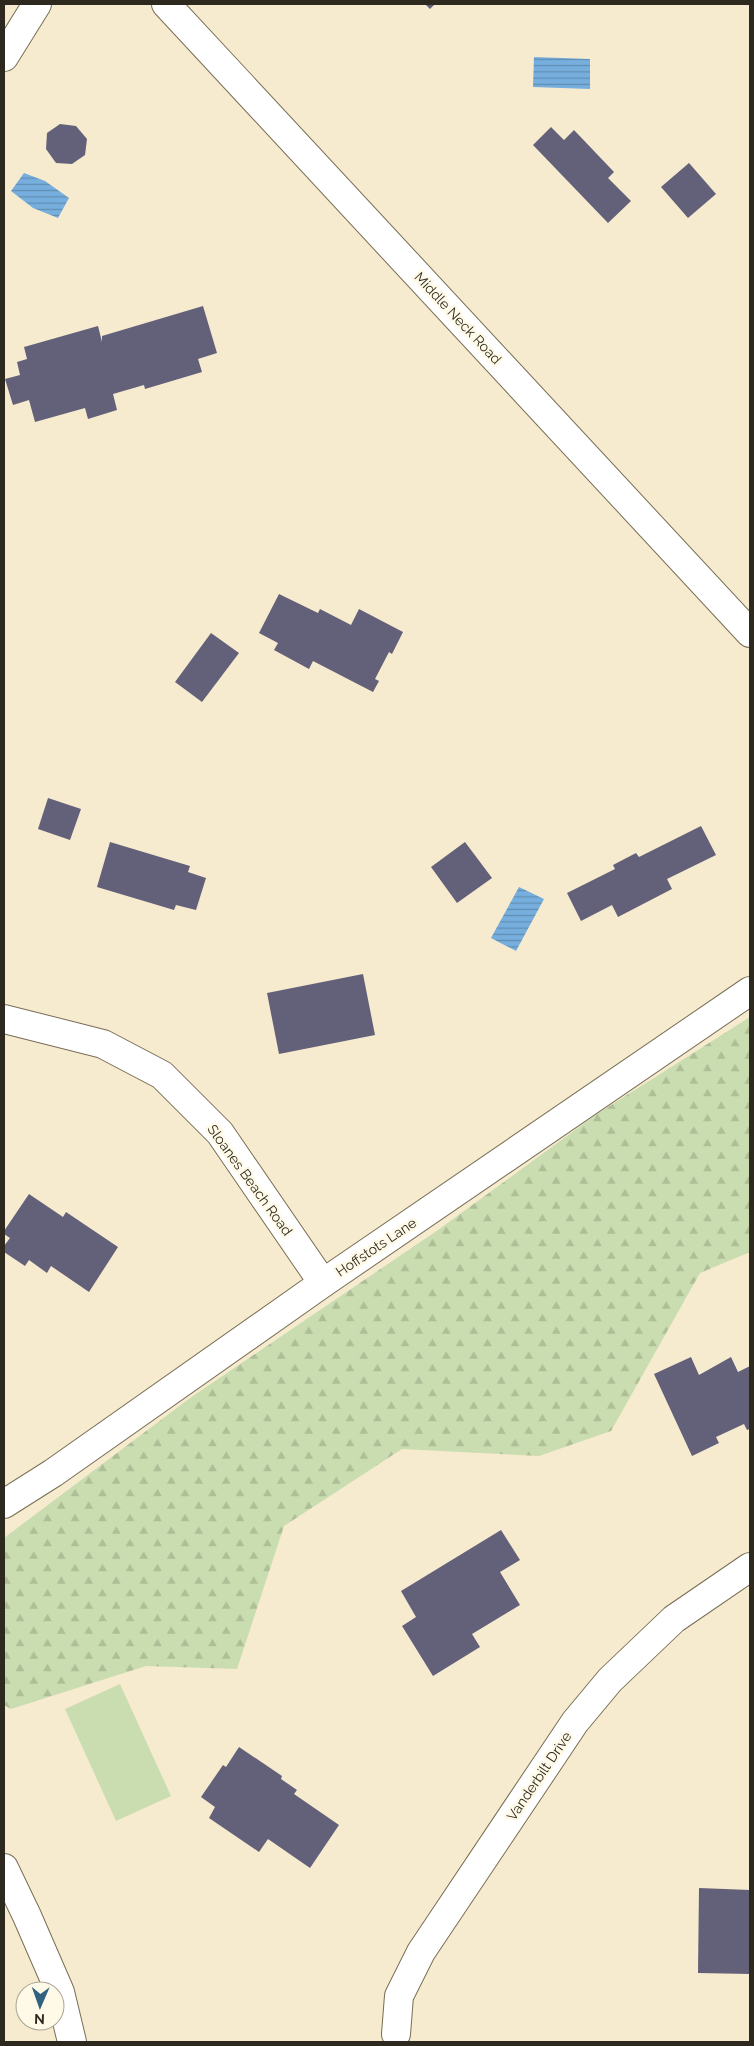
<svg xmlns="http://www.w3.org/2000/svg" width="754" height="2046" font-family="Raleway,sans-serif">
  <style>
    .green { fill: #caddb0 }
    .forest { fill: url(#forest-firs) }
    .water { fill: url(#water-rules) }
    .building { fill: #636079 }
    .lines { fill: none; stroke-linecap: round; stroke-linejoin: round }
    .minor-casing { stroke: #776e55; stroke-width: 30 }
    .tertiary-casing { stroke: #776e55; stroke-width: 30 }
    .minor { stroke: #fff; stroke-width: 28 }
    .tertiary { stroke: #fff; stroke-width: 28 }
    .labels { text-anchor: middle; dominant-baseline: central; stroke-width: 5; stroke-linejoin: round; paint-order: stroke }
    .street-label { font-size: 14px; fill: #2d291e; stroke: #fff9e8 }
  </style>
  <defs>
    <pattern id="forest-firs" width="22" height="20" patternUnits="userSpaceOnUse" patternTransform="scale(1.25)"><rect width="22" height="20" fill="#caddb0"/><path d="M5 1l3.5 6h-7zM16 11l3.5 6h-7z" fill="#aebe97"/></pattern>
    <pattern id="water-rules" width="6" height="5" patternUnits="userSpaceOnUse" patternTransform="scale(1.25)"><rect width="6" height="5" fill="#76aede"/><path d="M0 2.5h6" fill="none" stroke="#618eb3"/></pattern>
  </defs>
  <rect width="100%" height="100%" fill="#f6ebcf"/>
  <path class="green" d="M 120,1684 L 171,1796 L 116,1821 L 65,1709 Z"/>
  <path class="forest" d="M 750,1017 L 750,1252 L 700,1273 L 611,1431 L 539,1456 L 402,1449 L 284,1526 L 237,1669 L 146,1666 L 11,1709 L 4,1705 L 4,1538 L 190,1398 L 438,1230 L 597,1114 Z"/>
  <g class="water">
    <path d="M 534,57 L 590,59 L 590,89 L 533,87 Z"/>
    <path d="M 24,173 L 45,181 L 69,198 L 58,218 L 33,208 L 11,191 Z"/>
    <path d="M 519,887 L 544,899 L 516,951 L 491,938 Z"/>
  </g>
  <g class="building">
    <path d="M 425,4 L 435,4 L 430,9 Z"/>
    <path d="M 60,124 L 76,126 L 87,139 L 85,155 L 72,164 L 56,163 L 46,149 L 47,133 Z"/>
    <path d="M 551,127 L 564,140 L 574,130 L 614,172 L 608,178 L 631,201 L 608,223 L 533,145 Z"/>
    <path d="M 689,163 L 716,194 L 688,218 L 661,187 Z"/>
    <path d="M 203,306 L 217,353 L 198,359 L 202,372 L 145,389 L 144,385 L 113,394 L 117,410 L 88,419 L 85,408 L 35,422 L 29,400 L 13,405 L 5,379 L 20,375 L 17,362 L 27,359 L 24,347 L 98,326 L 102,342 L 102,336 Z"/>
    <path d="M 279,594 L 318,613 L 320,609 L 351,625 L 359,609 L 403,632 L 392,654 L 389,652 L 375,679 L 379,681 L 373,692 L 313,661 L 309,669 L 274,650 L 278,643 L 259,633 Z"/>
    <path d="M 211,633 L 239,653 L 202,702 L 175,682 Z"/>
    <path d="M 48,798 L 81,809 L 70,840 L 38,829 Z"/>
    <path d="M 701,826 L 716,855 L 667,879 L 672,889 L 618,917 L 612,905 L 581,921 L 567,893 L 615,869 L 613,865 L 636,853 L 639,857 Z"/>
    <path d="M 110,842 L 190,866 L 188,872 L 206,878 L 196,910 L 176,905 L 174,910 L 97,887 Z"/>
    <path d="M 465,842 L 492,878 L 457,903 L 431,867 Z"/>
    <path d="M 363,974 L 375,1035 L 279,1054 L 267,993 Z"/>
    <path d="M 29,1194 L 63,1217 L 66,1212 L 118,1247 L 89,1292 L 51,1266 L 47,1273 L 29,1260 L 25,1266 L 4,1252 L 4,1246 L 10,1238 L 4,1234 L 4,1231 Z"/>
    <path d="M 691,1357 L 699,1375 L 731,1357 L 738,1372 L 750,1366 L 750,1429 L 747,1430 L 744,1424 L 716,1437 L 719,1443 L 692,1456 L 654,1374 Z"/>
    <path d="M 501,1530 L 520,1560 L 500,1572 L 520,1605 L 472,1634 L 480,1647 L 433,1676 L 402,1626 L 416,1617 L 401,1591 Z"/>
    <path d="M 239,1747 L 282,1776 L 281,1779 L 297,1790 L 294,1794 L 339,1825 L 310,1868 L 268,1839 L 259,1852 L 209,1818 L 215,1807 L 201,1797 L 223,1765 L 226,1767 Z"/>
    <path d="M 699,1888 L 750,1890 L 750,1974 L 698,1973 Z"/>
  </g>
  <g class="lines">
    <g class="minor-casing">
      <g id="minor">
        <path d="M 4,57 L 37,4"/>
        <path d="M 4,1019 L 103,1044 L 162,1075 L 220,1133 L 323,1283"/>
        <path d="M 4,1504 L 53,1473 L 323,1283 L 750,991"/>
        <path d="M 4,1868 L 27,1916 L 60,1992 L 72,2042"/>
        <path d="M 396,2034 L 399,1996 L 421,1952 L 575,1722 L 610,1680 L 674,1619 L 750,1567"/>
      </g>
    </g>
    <g class="tertiary-casing">
      <path id="tertiary" d="M 166,4 L 750,633"/>
    </g>
    <use href="#minor" class="minor"/>
    <use href="#tertiary" class="tertiary"/>
  </g>
  <g class="labels">
    <g class="street-label">
      <text transform="translate(458 318) rotate(47)">Middle Neck Road</text>
      <text transform="translate(250 1180) rotate(54)">Sloanes Beach Road</text>
      <text transform="translate(376 1247) rotate(-34)">Hoffstots Lane</text>
      <text transform="translate(539 1776) rotate(-56)">Vanderbilt Drive</text>
    </g>
  </g>
  <rect width="754" height="2046" fill="none" stroke="#2d291e" stroke-width="10"/>
  <g transform="translate(40 2006) rotate(182)"><circle r="24" fill="#fff9e8" stroke="#aba697"/>
  <path d="M0-4L9 19L0 12L-9 19Z" fill="#316381"/>
  <text y="-8" font-size="14" font-weight="bold" text-anchor="middle" fill="#2d291e">N</text>
  </g>
</svg>
